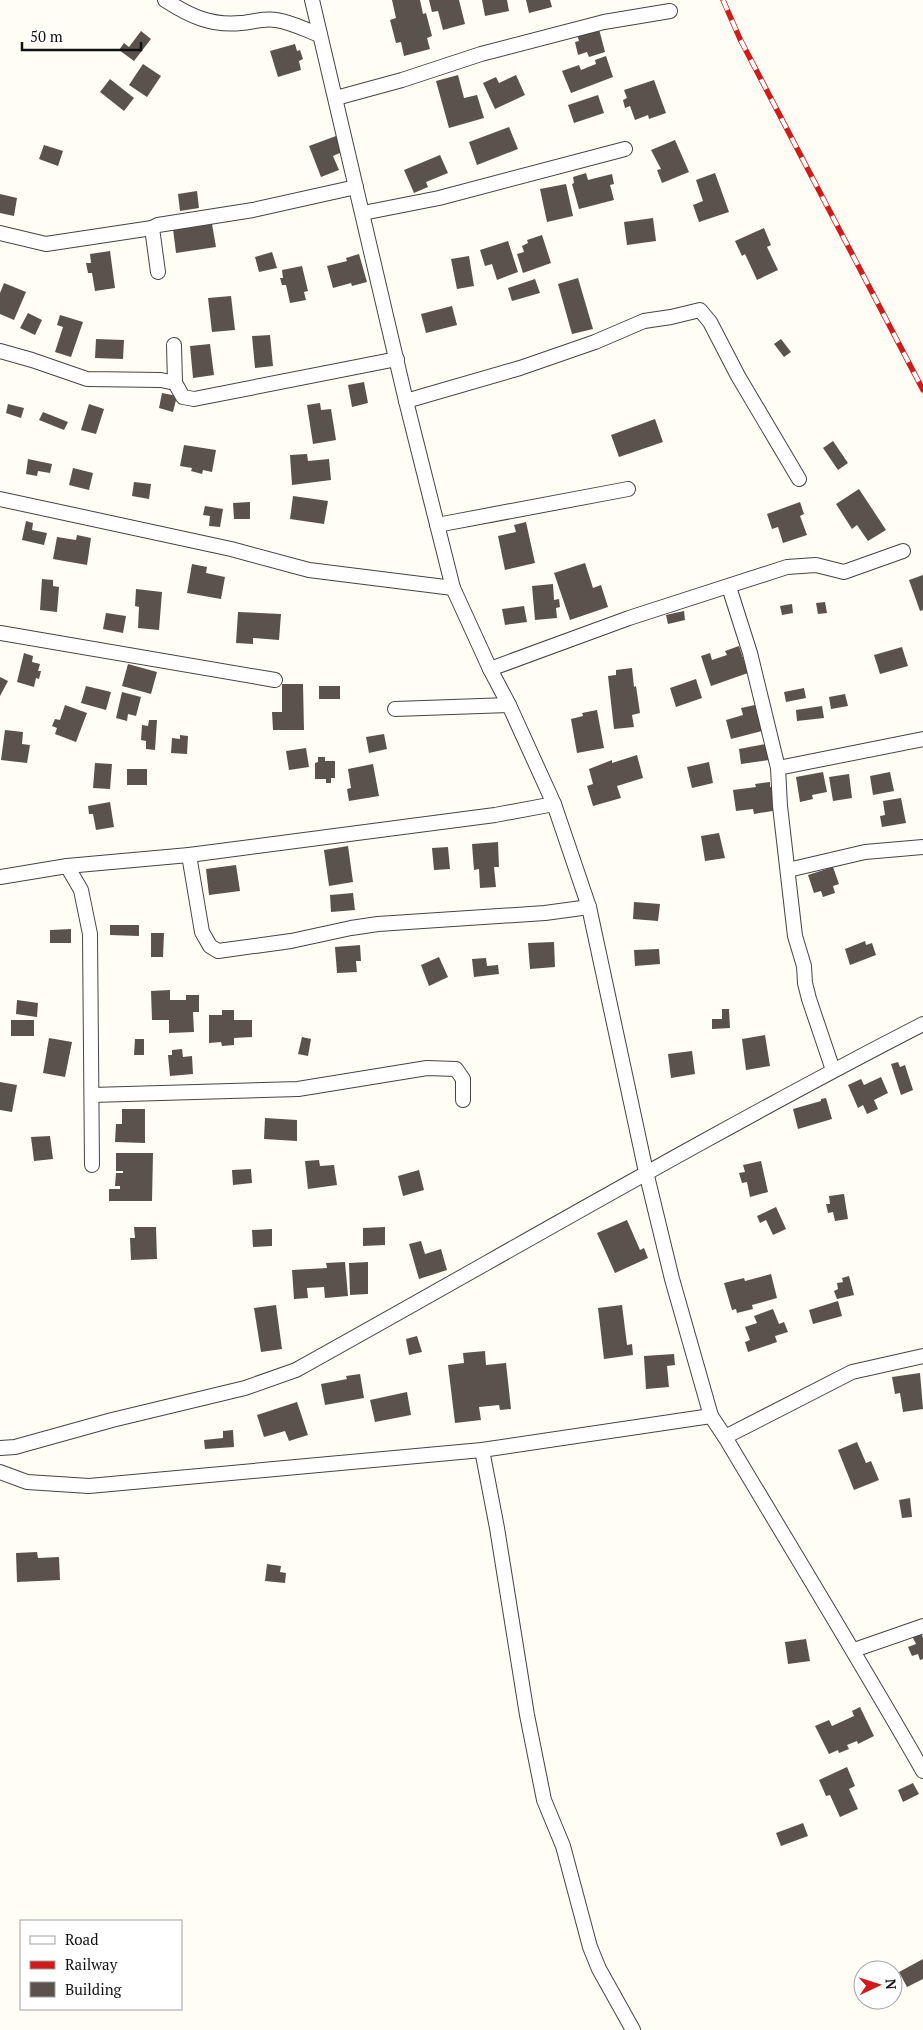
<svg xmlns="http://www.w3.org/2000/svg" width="923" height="2030" font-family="'PT Serif',serif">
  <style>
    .building { fill: #5b524c }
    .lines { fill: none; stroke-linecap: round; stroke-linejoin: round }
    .street-casing { stroke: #444; stroke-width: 16 }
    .street { stroke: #fff; stroke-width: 14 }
    .rail-casing { stroke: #cf1b1a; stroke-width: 5.5 }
    .rail { stroke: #fff; stroke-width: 4; stroke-dasharray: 11; stroke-linecap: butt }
  </style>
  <rect width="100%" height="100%" fill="#fffdf4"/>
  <g class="building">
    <path d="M 392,0 L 420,0 L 423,14 L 426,13 L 432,36 L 427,38 L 430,49 L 404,56 L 401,42 L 396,43 L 390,20 L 396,18 Z"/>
    <path d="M 429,0 L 459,0 L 465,24 L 443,30 L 438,11 L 432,12 Z"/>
    <path d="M 482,0 L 507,0 L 509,11 L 485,16 Z"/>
    <path d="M 526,0 L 550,0 L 552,7 L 529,13 Z"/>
    <path d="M 599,29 L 605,52 L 589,57 L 587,52 L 578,55 L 575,42 L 579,41 L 576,31 Z"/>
    <path d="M 141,31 L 151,39 L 134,61 L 119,50 L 124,43 L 129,47 Z"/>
    <path d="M 295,44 L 297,51 L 300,50 L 303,59 L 299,61 L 301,70 L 278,77 L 270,51 Z"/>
    <path d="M 606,56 L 613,77 L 571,93 L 562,71 L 579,65 L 581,70 L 596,64 L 595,60 Z"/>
    <path d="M 143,64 L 161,76 L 147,97 L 129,85 Z"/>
    <path d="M 458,75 L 464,98 L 477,95 L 484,118 L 449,128 L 436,81 Z"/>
    <path d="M 516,75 L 525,95 L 495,109 L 483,83 L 496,77 L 499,83 Z"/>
    <path d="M 110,79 L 134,98 L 124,111 L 100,92 Z"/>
    <path d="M 654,80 L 666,113 L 649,119 L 648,115 L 635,120 L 630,106 L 625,108 L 623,100 L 627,98 L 624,90 Z"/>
    <path d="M 598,95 L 604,113 L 574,123 L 568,105 Z"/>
    <path d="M 509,127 L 518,149 L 477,165 L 469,142 Z"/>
    <path d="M 336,136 L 342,152 L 333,156 L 339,170 L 321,177 L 309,146 Z"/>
    <path d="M 675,140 L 689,172 L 662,183 L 657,170 L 661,169 L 651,150 Z"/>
    <path d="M 44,145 L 63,151 L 58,166 L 39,159 Z"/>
    <path d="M 440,155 L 448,173 L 426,182 L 428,187 L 414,193 L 404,170 Z"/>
    <path d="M 586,173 L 588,180 L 612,174 L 614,184 L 610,185 L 614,200 L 579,209 L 572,184 L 574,183 L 573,177 Z"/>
    <path d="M 715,173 L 729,212 L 699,222 L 693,205 L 703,201 L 696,180 Z"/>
    <path d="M 566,184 L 573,216 L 547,222 L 540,189 Z"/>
    <path d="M 197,191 L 199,208 L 180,211 L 178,194 Z"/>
    <path d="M 0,194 L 17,198 L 14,216 L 0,213 Z"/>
    <path d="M 653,218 L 656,241 L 627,245 L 624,222 Z"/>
    <path d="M 212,224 L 216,247 L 176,253 L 173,229 Z"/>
    <path d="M 764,228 L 771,245 L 767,247 L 778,270 L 757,280 L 745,254 L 742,256 L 735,241 Z"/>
    <path d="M 542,235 L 551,263 L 523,273 L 517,254 L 524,252 L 522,246 L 528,243 L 527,240 Z"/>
    <path d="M 508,241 L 518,272 L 497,280 L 492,264 L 485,266 L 480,250 Z"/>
    <path d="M 110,251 L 115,288 L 95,291 L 92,273 L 88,273 L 86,263 L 91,263 L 90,254 Z"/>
    <path d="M 272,252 L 277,268 L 259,272 L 255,257 Z"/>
    <path d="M 359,254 L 367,282 L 352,286 L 351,283 L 333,288 L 327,266 L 347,261 L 346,258 Z"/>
    <path d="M 469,256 L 474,286 L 457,289 L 451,259 Z"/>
    <path d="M 302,266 L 308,291 L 304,292 L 306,300 L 290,303 L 286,285 L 282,285 L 280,278 L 283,278 L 282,270 Z"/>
    <path d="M 578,278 L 593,329 L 572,334 L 558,284 Z"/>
    <path d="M 535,279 L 540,293 L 512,301 L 508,288 Z"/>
    <path d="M 4,283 L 26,292 L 14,320 L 0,314 L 0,293 Z"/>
    <path d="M 231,296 L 235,330 L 212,332 L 208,298 Z"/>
    <path d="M 452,306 L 457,325 L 426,333 L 421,314 Z"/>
    <path d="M 28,313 L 42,320 L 35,335 L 20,328 Z"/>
    <path d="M 60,315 L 83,322 L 71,357 L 55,352 L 63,327 L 57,325 Z"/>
    <path d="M 270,335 L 273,366 L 255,368 L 252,336 Z"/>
    <path d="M 96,339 L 124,340 L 123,359 L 95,358 Z"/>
    <path d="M 781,339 L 791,352 L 784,357 L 774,344 Z"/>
    <path d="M 210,344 L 214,375 L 193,378 L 190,346 Z"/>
    <path d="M 364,382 L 368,403 L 352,407 L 348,385 Z"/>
    <path d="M 162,393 L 177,396 L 173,412 L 159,408 Z"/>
    <path d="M 320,403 L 321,410 L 331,409 L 336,440 L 313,444 L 307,405 Z"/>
    <path d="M 8,404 L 24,408 L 21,418 L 6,413 Z"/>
    <path d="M 89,404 L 104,409 L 96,434 L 81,430 Z"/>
    <path d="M 43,412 L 68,422 L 64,430 L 39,420 Z"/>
    <path d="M 655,419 L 663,442 L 619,457 L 611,435 Z"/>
    <path d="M 833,441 L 848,463 L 838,470 L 823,448 Z"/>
    <path d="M 184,445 L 216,450 L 212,472 L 203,470 L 202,474 L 191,471 L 192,468 L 180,466 Z"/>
    <path d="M 307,454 L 308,461 L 329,459 L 331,480 L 292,485 L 290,455 Z"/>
    <path d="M 28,459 L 52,464 L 50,473 L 38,471 L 37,476 L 26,474 Z"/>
    <path d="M 73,468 L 93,473 L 89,490 L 69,485 Z"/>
    <path d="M 134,482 L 151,484 L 149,499 L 132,496 Z"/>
    <path d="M 859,489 L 886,530 L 868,541 L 857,525 L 852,529 L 836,504 Z"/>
    <path d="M 293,496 L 328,501 L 324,524 L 290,519 Z"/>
    <path d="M 250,502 L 250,519 L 234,519 L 233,503 Z"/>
    <path d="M 800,502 L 804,514 L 800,516 L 807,535 L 783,543 L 778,527 L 772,529 L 767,514 Z"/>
    <path d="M 205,506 L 223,509 L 220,527 L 209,526 L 210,516 L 203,515 Z"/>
    <path d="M 26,521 L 33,523 L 32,530 L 47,533 L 44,545 L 22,540 Z"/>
    <path d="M 526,522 L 535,563 L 505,570 L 498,536 L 516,532 L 514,525 Z"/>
    <path d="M 77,535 L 91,538 L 87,565 L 53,559 L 57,537 L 76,540 Z"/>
    <path d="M 585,563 L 593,588 L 601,585 L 608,607 L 570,620 L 554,573 Z"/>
    <path d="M 192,564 L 207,567 L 206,573 L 225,577 L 221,599 L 187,593 Z"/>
    <path d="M 923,575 L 923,610 L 920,611 L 909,580 Z"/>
    <path d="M 42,579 L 53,580 L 53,586 L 59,587 L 57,612 L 40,610 Z"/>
    <path d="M 553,584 L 554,600 L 559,599 L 560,607 L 556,608 L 557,618 L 535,620 L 532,586 Z"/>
    <path d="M 136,589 L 162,592 L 159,630 L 138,628 L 139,607 L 135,606 Z"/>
    <path d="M 825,602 L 827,613 L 818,614 L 816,603 Z"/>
    <path d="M 792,604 L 793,613 L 782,615 L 780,606 Z"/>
    <path d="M 524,606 L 527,622 L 505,625 L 502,609 Z"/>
    <path d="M 684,611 L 685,620 L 668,624 L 666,615 Z"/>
    <path d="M 238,612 L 281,614 L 279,640 L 253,638 L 253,644 L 236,643 Z"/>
    <path d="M 106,613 L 126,616 L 123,633 L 103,629 Z"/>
    <path d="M 739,646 L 748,673 L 711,686 L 701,656 L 710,653 L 712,660 L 727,655 L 725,651 Z"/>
    <path d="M 902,647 L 908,666 L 880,674 L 874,655 Z"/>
    <path d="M 24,653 L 33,656 L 32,662 L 40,664 L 38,671 L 41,671 L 39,679 L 36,678 L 34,687 L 17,682 Z"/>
    <path d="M 128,664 L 157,672 L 151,694 L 122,686 Z"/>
    <path d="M 632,668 L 634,687 L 636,686 L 640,713 L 632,715 L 634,727 L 614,729 L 608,676 L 616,675 L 616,670 Z"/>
    <path d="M 0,677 L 8,681 L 0,696 Z"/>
    <path d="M 696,679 L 702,698 L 676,707 L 670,688 Z"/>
    <path d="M 282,684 L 303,684 L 304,730 L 273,730 L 272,712 L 282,712 Z"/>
    <path d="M 86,686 L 111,692 L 106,710 L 81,703 Z"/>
    <rect x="319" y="686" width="21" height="13"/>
    <path d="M 804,688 L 806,698 L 786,702 L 784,692 Z"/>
    <path d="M 122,692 L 141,697 L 136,716 L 128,714 L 127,721 L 116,718 Z"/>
    <path d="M 845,694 L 848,706 L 831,709 L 829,697 Z"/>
    <path d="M 65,705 L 87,713 L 76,742 L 55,734 L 57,728 L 52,726 L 55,719 L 60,720 Z"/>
    <path d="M 755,705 L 762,731 L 731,739 L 726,720 L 743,715 L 741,708 Z"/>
    <path d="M 822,706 L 824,718 L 797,721 L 796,710 Z"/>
    <path d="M 597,710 L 604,748 L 577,753 L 571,719 L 583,716 L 582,713 Z"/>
    <path d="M 149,720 L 157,720 L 155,750 L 146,749 L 146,741 L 141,740 L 142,725 L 148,726 Z"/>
    <path d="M 5,730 L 23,732 L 22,744 L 30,745 L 27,763 L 1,760 Z"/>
    <path d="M 384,734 L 387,749 L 369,753 L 366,737 Z"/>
    <path d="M 180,735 L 188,736 L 187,754 L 171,753 L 172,738 L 180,739 Z"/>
    <path d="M 766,744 L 769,760 L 741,764 L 739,749 Z"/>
    <path d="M 306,748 L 309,767 L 289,770 L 286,751 Z"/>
    <path d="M 637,755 L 643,778 L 617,786 L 621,798 L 593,806 L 587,786 L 593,784 L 589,769 L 612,760 L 612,763 Z"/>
    <path d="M 318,757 L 325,757 L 325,761 L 335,761 L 335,778 L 331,778 L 331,783 L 326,783 L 326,779 L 315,779 L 315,763 L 318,762 Z"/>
    <path d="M 709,762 L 713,783 L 692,788 L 687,767 Z"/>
    <path d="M 95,763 L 112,764 L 110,789 L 93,788 Z"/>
    <path d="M 373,764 L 379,796 L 349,801 L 347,789 L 351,788 L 348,769 Z"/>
    <rect x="127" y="769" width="20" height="16"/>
    <path d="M 823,772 L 827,792 L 812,795 L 813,799 L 800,802 L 796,777 Z"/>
    <path d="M 890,772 L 894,791 L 873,795 L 870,776 Z"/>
    <path d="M 849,774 L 852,798 L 833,801 L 829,777 Z"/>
    <path d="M 770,782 L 770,787 L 774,787 L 778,810 L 754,814 L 753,809 L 736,811 L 733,790 L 756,787 L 755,784 Z"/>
    <path d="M 901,798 L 906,823 L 882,827 L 880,816 L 885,815 L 883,801 Z"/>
    <path d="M 110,802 L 114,827 L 96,830 L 93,814 L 89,814 L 88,806 Z"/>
    <path d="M 719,833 L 725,858 L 705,861 L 701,836 Z"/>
    <path d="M 498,842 L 499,867 L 494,867 L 496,887 L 480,888 L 479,869 L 474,870 L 472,844 Z"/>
    <path d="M 348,846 L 353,882 L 329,886 L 324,850 Z"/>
    <path d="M 448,847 L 450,869 L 434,870 L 432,848 Z"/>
    <path d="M 236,865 L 240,891 L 209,895 L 206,869 Z"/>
    <path d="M 833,867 L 839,884 L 833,886 L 835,893 L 823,897 L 821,891 L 814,893 L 808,875 Z"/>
    <path d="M 353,893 L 355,910 L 331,912 L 330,895 Z"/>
    <path d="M 634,902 L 660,904 L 658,921 L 633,919 Z"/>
    <path d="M 110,925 L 139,925 L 139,936 L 110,935 Z"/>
    <path d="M 71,929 L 71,943 L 50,943 L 50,930 Z"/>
    <path d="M 151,933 L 164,933 L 163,957 L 151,957 Z"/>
    <path d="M 865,941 L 866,945 L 872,943 L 876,955 L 850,965 L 845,949 Z"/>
    <path d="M 554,942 L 555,967 L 530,969 L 528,943 Z"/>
    <path d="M 360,945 L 361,961 L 356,961 L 357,972 L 337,973 L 335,947 Z"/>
    <path d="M 659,949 L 660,964 L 635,966 L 634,950 Z"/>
    <path d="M 439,957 L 448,977 L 429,986 L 421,965 Z"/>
    <path d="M 486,958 L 487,966 L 498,965 L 499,974 L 474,977 L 472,959 Z"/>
    <path d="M 170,990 L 170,1000 L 186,1000 L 186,995 L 199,995 L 199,1012 L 193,1012 L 194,1032 L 169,1033 L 169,1020 L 152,1020 L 151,991 Z"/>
    <path d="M 17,1000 L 38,1003 L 37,1017 L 16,1014 Z"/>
    <path d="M 722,1009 L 729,1009 L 730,1028 L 712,1029 L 712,1019 L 722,1019 Z"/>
    <path d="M 222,1010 L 234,1010 L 234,1020 L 252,1020 L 252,1037 L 234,1038 L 234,1045 L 222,1046 L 221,1042 L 209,1043 L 209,1015 L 222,1015 Z"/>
    <rect x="11" y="1020" width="23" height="16"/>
    <path d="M 765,1035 L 770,1066 L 746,1070 L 742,1039 Z"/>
    <path d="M 302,1037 L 311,1039 L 308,1056 L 298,1054 Z"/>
    <path d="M 49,1038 L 72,1042 L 65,1077 L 43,1073 Z"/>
    <path d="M 135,1039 L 144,1039 L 144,1055 L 134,1055 Z"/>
    <path d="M 182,1049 L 183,1057 L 192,1056 L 193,1074 L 170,1076 L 168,1055 L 172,1055 L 172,1050 Z"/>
    <path d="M 692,1051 L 695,1074 L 671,1078 L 668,1054 Z"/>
    <path d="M 898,1062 L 900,1067 L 905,1065 L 913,1090 L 901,1095 L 891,1064 Z"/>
    <path d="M 881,1077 L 888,1093 L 874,1100 L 878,1109 L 867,1114 L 863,1105 L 858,1108 L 848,1085 L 861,1079 L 864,1085 Z"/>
    <path d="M 0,1082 L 17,1085 L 12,1112 L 0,1110 Z"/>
    <path d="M 826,1098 L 832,1119 L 798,1129 L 793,1109 L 821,1101 L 821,1099 Z"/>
    <path d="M 122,1109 L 145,1109 L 145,1143 L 115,1142 L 116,1124 L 122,1124 Z"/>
    <path d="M 265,1118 L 297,1120 L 297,1141 L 264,1139 Z"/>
    <path d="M 50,1136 L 53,1159 L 34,1161 L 31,1137 Z"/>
    <path d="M 116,1153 L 153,1153 L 152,1201 L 109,1201 L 109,1189 L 120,1189 L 120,1186 L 115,1186 L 116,1173 L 123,1173 L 123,1171 L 116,1171 Z"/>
    <path d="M 319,1160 L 320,1166 L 334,1165 L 337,1185 L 308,1189 L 305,1161 Z"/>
    <path d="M 761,1161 L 768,1192 L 750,1197 L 747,1182 L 742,1183 L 739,1173 L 745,1172 L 743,1165 Z"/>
    <path d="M 251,1169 L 252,1183 L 233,1185 L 232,1170 Z"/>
    <path d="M 419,1170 L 424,1190 L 403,1196 L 398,1176 Z"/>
    <path d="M 844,1194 L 848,1219 L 835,1221 L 833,1212 L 828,1213 L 826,1204 L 830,1204 L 829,1196 Z"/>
    <path d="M 776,1207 L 786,1229 L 773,1235 L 766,1220 L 760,1223 L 757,1216 Z"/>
    <path d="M 627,1220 L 640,1250 L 644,1248 L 648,1258 L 615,1273 L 597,1233 Z"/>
    <path d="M 134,1227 L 156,1227 L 157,1259 L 131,1260 L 130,1238 L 135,1238 Z"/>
    <path d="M 385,1227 L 385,1245 L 363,1246 L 363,1228 Z"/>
    <path d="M 272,1229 L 272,1246 L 253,1247 L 252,1230 Z"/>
    <path d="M 421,1241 L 425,1254 L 441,1249 L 447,1270 L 419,1279 L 409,1244 Z"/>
    <path d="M 345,1262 L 348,1296 L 325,1298 L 324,1287 L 307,1288 L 308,1298 L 294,1299 L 292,1270 L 327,1268 L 326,1263 Z"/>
    <path d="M 368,1262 L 368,1294 L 350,1295 L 349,1263 Z"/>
    <path d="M 771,1274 L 777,1298 L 752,1305 L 753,1309 L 737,1313 L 736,1309 L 732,1310 L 724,1283 L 744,1278 L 745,1281 Z"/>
    <path d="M 849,1276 L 854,1295 L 837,1299 L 834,1291 L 838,1289 L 837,1283 L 843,1282 L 842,1278 Z"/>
    <path d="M 838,1301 L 842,1316 L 813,1324 L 809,1310 Z"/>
    <path d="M 276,1305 L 282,1349 L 261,1352 L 254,1308 Z"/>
    <path d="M 622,1305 L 627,1345 L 632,1344 L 633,1355 L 604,1359 L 598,1308 Z"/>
    <path d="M 773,1309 L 779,1324 L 784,1322 L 788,1332 L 775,1336 L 777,1342 L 748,1352 L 745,1342 L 750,1340 L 745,1327 L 757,1323 L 754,1316 Z"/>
    <path d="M 417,1336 L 422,1352 L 409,1355 L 406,1339 Z"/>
    <path d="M 485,1351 L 486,1365 L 506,1363 L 511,1409 L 500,1410 L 499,1405 L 479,1407 L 481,1420 L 455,1423 L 448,1365 L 464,1363 L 463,1353 Z"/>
    <path d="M 674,1354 L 675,1365 L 667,1366 L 669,1387 L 646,1389 L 644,1356 Z"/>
    <path d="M 920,1373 L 923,1409 L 903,1412 L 900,1393 L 895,1394 L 892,1377 Z"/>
    <path d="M 360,1374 L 364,1398 L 325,1405 L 321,1384 L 347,1379 L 346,1376 Z"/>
    <path d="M 407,1392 L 411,1415 L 375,1422 L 370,1400 Z"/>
    <path d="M 297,1402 L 308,1435 L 289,1441 L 285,1431 L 264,1437 L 257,1415 Z"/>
    <path d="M 233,1430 L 234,1447 L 205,1449 L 204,1440 L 223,1438 L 223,1431 Z"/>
    <path d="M 857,1442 L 866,1463 L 871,1461 L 879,1480 L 854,1490 L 838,1450 Z"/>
    <path d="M 910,1498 L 912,1517 L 902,1518 L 899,1500 Z"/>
    <path d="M 37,1552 L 38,1558 L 59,1557 L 60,1580 L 17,1582 L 16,1553 Z"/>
    <path d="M 267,1564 L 281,1566 L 280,1572 L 286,1573 L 285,1583 L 265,1581 Z"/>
    <path d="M 921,1632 L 923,1638 L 923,1659 L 920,1660 L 918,1654 L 912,1656 L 908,1647 L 916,1644 L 912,1636 Z"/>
    <path d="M 806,1639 L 810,1661 L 788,1664 L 785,1642 Z"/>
    <path d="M 860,1707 L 874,1736 L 858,1744 L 857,1741 L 847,1745 L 849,1749 L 839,1753 L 838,1750 L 829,1754 L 815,1726 L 829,1720 L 832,1726 L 854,1716 L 852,1711 Z"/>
    <path d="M 847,1767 L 855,1786 L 849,1789 L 858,1809 L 840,1817 L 830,1795 L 826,1796 L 819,1780 Z"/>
    <path d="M 913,1783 L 919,1794 L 903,1802 L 898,1790 Z"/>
    <path d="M 803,1823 L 808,1836 L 781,1846 L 776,1833 Z"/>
    <path d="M 923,1959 L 923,1979 L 907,1987 L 899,1972 Z"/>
  </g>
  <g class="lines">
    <g class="street-casing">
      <g id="street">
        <path d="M 165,0 C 190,16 211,26 241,23 C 253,22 264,18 276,20 C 291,22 306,30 320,35"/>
        <path d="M 312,0 L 406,401 L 453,588 L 490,669 L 509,705 L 554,804 L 589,907 L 646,1172 L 672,1279 L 711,1416"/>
        <path d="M 336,98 L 402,80 L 481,54 L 604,22 L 670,11"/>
        <path d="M 363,213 L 439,198 L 625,149"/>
        <path d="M 0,233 L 46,244 L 152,228"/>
        <path d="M 158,272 L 152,228 L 158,225 L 253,210 L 356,187"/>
        <path d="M 174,345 L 175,383"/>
        <path d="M 0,351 L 32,360 L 87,379 L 161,380 L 175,383 L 183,397 L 194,399 L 397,359"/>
        <path d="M 406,401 L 520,368 L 595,342 L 644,321 L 671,317 L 700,310 L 710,322 L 738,376 L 799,479"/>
        <path d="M 0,499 L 231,549 L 309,570 L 453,588"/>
        <path d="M 437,525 L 628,489"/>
        <path d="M 729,587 L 750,653 L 778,768 L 780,806 L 795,936 L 804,966 L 805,983 L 809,999 L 833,1070"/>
        <path d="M 0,633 L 275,680"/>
        <path d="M 490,669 L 629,618 L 787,567 L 816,565 L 844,572 L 903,551"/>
        <path d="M 395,709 L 509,705"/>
        <path d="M 778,768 L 923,739"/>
        <path d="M 189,855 L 202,932 L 210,946 L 218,951 L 291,941 L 351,928 L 378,924 L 545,913 L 589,907"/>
        <path d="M 67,866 L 81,890 L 90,934 L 92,1165"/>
        <path d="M 788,870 L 865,852 L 923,847"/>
        <path d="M 0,877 L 67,866 L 189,855 L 495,815 L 554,804"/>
        <path d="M 92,1095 L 298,1089 L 427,1068 L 456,1069 L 463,1079 L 463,1100"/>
        <path d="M 725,1437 L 852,1372 L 923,1356"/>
        <path d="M 0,1448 L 15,1447 L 112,1420 L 245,1388 L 296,1370 C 505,1254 711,1133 923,1024"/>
        <path d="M 482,1450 L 497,1528 L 527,1715 L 544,1800 L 563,1846 L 590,1947 L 599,1969 L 633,2030"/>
        <path d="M 0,1472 L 27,1482 L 89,1486 L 482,1450 L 711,1416 L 725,1437 C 791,1548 859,1659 923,1771"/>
        <path d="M 854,1650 L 923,1626"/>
      </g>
    </g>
    <use href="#street" class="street"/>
    <g class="rail-casing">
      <path id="rail" d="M 723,0 L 740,39 L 923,390"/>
    </g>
    <use href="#rail" class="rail"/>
  </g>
  <rect x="20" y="1920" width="162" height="90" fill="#ffffff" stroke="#a0a0a0"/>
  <rect x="30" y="1936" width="25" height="8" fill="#ffffff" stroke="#a0a0a0"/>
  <text x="65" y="1945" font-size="15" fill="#111111">Road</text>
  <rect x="30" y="1961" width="25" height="8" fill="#cf1b1a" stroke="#a0a0a0"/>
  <text x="65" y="1970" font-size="15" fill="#111111">Railway</text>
  <rect x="30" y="1982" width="25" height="15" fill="#5b524c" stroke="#a0a0a0"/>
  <text x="65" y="1995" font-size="15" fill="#111111">Building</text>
  <g transform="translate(878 1985) rotate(86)"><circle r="24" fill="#ffffff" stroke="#a0a0a0"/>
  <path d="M0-4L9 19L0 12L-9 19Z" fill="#cf1b1a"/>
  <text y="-8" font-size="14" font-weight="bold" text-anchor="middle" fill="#111111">N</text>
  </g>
  <path d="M22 42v8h119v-8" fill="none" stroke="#111111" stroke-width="2.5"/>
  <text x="30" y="42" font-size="15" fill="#111111" stroke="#ffffff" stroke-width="4" paint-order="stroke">50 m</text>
</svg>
